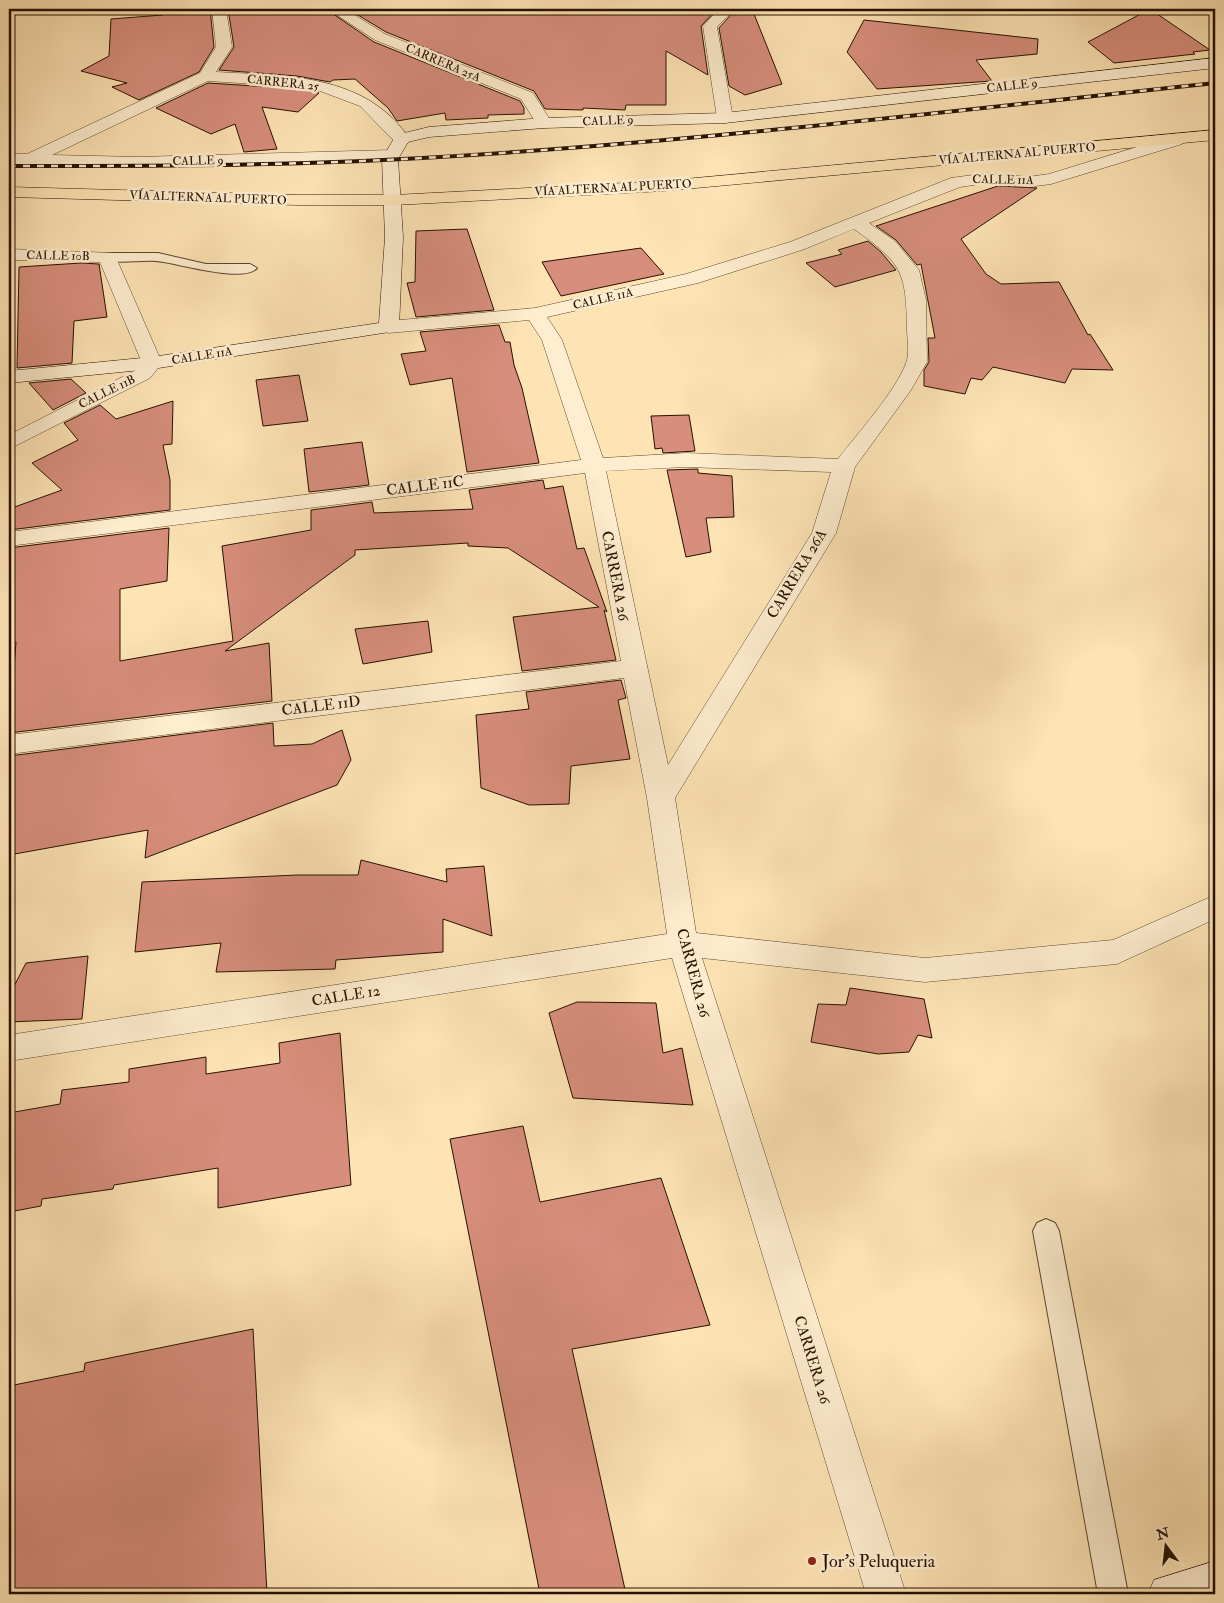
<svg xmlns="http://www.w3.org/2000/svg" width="1224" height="1603" font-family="'IM FELL Double Pica',serif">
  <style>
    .building { fill: #d78e7c; stroke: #261000 }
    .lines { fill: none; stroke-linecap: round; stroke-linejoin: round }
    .lane-casing { stroke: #5c452d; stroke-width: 2 }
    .street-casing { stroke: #5c452d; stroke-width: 1 }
    .secondary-casing { stroke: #261000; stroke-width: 1 }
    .primary-casing { stroke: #261000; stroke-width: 1 }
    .lane { fill: #feedcf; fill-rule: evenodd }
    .street { fill: #feedcf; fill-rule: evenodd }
    .secondary { fill: #feedcf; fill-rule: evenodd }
    .primary { fill: #fee4b5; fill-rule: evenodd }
    .rail-casing { stroke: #261000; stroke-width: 4 }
    .rail { stroke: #feedcf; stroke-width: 2.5; stroke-dasharray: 7; stroke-linecap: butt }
    .poi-dot { fill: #8f2418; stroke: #feedcf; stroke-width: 2 }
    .labels { text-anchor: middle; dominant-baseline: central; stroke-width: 5; stroke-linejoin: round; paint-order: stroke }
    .far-street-label { font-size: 12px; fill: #261000; stroke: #feedcf }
    .street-label { font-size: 15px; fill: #261000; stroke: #feedcf }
    .near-poi-label { font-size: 18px; fill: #261000; stroke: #feedcf; text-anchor: start }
  </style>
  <rect width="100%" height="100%" fill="#fee4b5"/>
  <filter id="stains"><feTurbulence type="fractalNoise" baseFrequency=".004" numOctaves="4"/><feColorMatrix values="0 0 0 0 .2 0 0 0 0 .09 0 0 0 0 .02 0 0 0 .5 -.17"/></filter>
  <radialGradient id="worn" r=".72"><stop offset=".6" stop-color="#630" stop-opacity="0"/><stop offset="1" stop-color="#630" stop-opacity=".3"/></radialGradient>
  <g class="building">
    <path d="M 161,9 L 210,9 L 214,47 L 199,72 L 139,100 L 112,87 L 127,83 L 81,71 L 109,56 L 111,19 L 163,15 Z"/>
    <path d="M 228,9 L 326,9 L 374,42 L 520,101 L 524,108 L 524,114 L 488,115 L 488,118 L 446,120 L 445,113 L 397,121 L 388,108 L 355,79 L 333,80 L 330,82 L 297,76 L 219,70 L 234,47 Z"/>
    <path d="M 348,9 L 717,9 L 701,26 L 708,75 L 666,51 L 666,105 L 626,105 L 625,110 L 583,108 L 583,110 L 545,109 L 534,91 L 386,32 Z"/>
    <path d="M 736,9 L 752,9 L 782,84 L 745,95 L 729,86 L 719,28 Z"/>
    <path d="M 1150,9 L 1210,50 L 1193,52 L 1195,54 L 1114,63 L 1088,42 Z"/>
    <path d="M 864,20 L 1038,39 L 1037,54 L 976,60 L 992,81 L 877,89 L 847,52 Z"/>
    <path d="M 208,83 L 302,89 L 319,93 L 298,112 L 262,107 L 277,149 L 244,152 L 235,124 L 211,134 L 156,108 Z"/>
    <path d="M 998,186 L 1037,188 L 961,239 L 986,274 L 1001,284 L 1059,282 L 1088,335 L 1090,334 L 1113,370 L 1072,369 L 1065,383 L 993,367 L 982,380 L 971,378 L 965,394 L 924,386 L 924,370 L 929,362 L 928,338 L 935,338 L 921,264 L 917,265 L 896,240 L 876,226 Z"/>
    <path d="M 467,229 L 494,310 L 416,317 L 407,283 L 415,282 L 416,231 Z"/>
    <path d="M 868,241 L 881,252 L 896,270 L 835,287 L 806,263 L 842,254 L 838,250 Z"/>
    <path d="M 641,248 L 664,274 L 561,296 L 542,262 Z"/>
    <path d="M 81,263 L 99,264 L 107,317 L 74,321 L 72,363 L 17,368 L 19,267 Z"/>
    <path d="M 499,325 L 505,342 L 510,342 L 514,365 L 522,388 L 539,463 L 467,472 L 452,378 L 410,385 L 401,354 L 426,351 L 420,332 Z"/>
    <path d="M 299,375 L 308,421 L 263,426 L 256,380 Z"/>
    <path d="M 71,379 L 86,393 L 53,410 L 29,383 Z"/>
    <path d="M 173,401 L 172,444 L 163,445 L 170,480 L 170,510 L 9,530 L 9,509 L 62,490 L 32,463 L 78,440 L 64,423 L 100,405 L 116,419 Z"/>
    <path d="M 689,415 L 695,451 L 663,453 L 662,448 L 655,449 L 651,416 Z"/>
    <path d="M 362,442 L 369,485 L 309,492 L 304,449 Z"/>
    <path d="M 698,469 L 698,473 L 732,476 L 734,517 L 706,518 L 711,552 L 686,557 L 667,470 Z"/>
    <path d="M 543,480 L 545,489 L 563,486 L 577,549 L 584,548 L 607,612 L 604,610 L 616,660 L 522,671 L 513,617 L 599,607 L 508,548 L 468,546 L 468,543 L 355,550 L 355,555 L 225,651 L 269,643 L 272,701 L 9,733 L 16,642 L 9,643 L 9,548 L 169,528 L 167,581 L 120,589 L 120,661 L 233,641 L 222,546 L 311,530 L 311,510 L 372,502 L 374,513 L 473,509 L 469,490 Z"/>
    <path d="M 428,621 L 432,652 L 363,664 L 355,629 Z"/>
    <path d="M 621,680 L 626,698 L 618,700 L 630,759 L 571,766 L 569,804 L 529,805 L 481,788 L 476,715 L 529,709 L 526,692 Z"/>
    <path d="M 273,723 L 274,746 L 312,744 L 342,730 L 351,760 L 337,785 L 145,858 L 148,830 L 9,855 L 9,756 Z"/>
    <path d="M 361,860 L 447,882 L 446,869 L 484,866 L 492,936 L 443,919 L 443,952 L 336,960 L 335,969 L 216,972 L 221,943 L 135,952 L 142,882 L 297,875 L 358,875 Z"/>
    <path d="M 88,956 L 82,1019 L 9,1022 L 9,996 L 26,963 Z"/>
    <path d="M 850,988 L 924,999 L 932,1038 L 918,1035 L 909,1052 L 878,1054 L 811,1042 L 818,1004 L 846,1005 Z"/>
    <path d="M 577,1002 L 656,1003 L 663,1053 L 682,1048 L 693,1105 L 573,1098 L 549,1013 Z"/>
    <path d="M 340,1033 L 351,1185 L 218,1208 L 218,1168 L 114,1185 L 113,1189 L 42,1199 L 41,1206 L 9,1212 L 9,1113 L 60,1104 L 62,1090 L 129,1082 L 129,1069 L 206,1057 L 206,1074 L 280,1063 L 279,1043 Z"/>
    <path d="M 523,1126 L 540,1202 L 661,1178 L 710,1325 L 572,1349 L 626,1594 L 540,1594 L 450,1139 Z"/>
    <path d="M 253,1329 L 267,1594 L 9,1594 L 9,1386 L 84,1371 L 85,1363 Z"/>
  </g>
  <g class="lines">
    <g class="lane-casing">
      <g id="lane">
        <path d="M 107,253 L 158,253 L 206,264 L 250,264 L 257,268 C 244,284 174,262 156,261 C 139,260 119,264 102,260 L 100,257 L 102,254 Z"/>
        <path d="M 1046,1219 L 1055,1223 L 1059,1231 L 1128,1594 L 1098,1594 L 1033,1231 L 1037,1223 Z"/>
      </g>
    </g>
    <g class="street-casing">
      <g id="street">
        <path d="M 212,9 L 226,9 L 232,47 L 216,72 C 287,76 365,73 410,139 L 408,143 L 396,143 L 360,106 L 320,91 L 302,87 L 208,81 L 52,155 L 138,157 L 392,150 L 398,151 L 400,155 L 398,159 L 138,167 L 9,164 L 9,154 L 27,154 L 200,73 L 216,47 Z"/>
        <path d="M 328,9 L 345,9 L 385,34 L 533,93 L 552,123 L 544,128 L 538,126 L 521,99 L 375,40 Z"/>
        <path d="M 719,9 L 734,9 L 717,27 L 733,118 L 725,123 L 717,118 L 703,26 Z"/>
        <path d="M 1176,135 L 1182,136 L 1184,140 L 1182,144 L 1051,184 L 1028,187 L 988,183 L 960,187 L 869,223 L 895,241 L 919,270 L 926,300 L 927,362 L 911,390 L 855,467 L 836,533 L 675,798 L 696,933 L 925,958 L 1113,940 L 1215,895 L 1215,919 L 1117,964 L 925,982 L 702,958 L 906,1594 L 866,1594 L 672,958 L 9,1061 L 9,1035 L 667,934 L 647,798 L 624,678 L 9,754 L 9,735 L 621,661 L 585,473 L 9,546 L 9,532 L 581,460 L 542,340 L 529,320 L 389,333 L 382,331 L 379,327 L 382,323 L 389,321 L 535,308 L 686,274 L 790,242 L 951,178 L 988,173 L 1028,177 L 1049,174 ZM 854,229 C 902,263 906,271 907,329 C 907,339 910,354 906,363 C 896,391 857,434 838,459 L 686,453 L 603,458 L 562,340 L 547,317 L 698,283 L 802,250 ZM 686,467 L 831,472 L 812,533 L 668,765 L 606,471 Z"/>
        <path d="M 9,249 L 114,253 L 162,363 L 150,378 L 9,449 L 9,435 L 136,370 L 142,363 L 100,262 L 9,260 Z"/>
      </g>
    </g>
    <g class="secondary-casing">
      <g id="secondary">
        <path d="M 1215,58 L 1215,68 L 725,123 L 544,128 L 429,137 L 408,142 L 398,159 L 403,237 L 399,327 L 396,331 L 152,369 L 9,383 L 9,371 L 152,357 L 379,323 L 385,237 L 382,159 L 396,135 L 429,127 L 544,118 L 725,113 Z"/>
        <path d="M 1215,1561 L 1215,1594 L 1148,1594 L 1154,1580 Z"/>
      </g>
    </g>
    <g class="primary-casing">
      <path id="primary" d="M 1215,130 L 1215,140 L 663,191 L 394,205 L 298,205 L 9,197 L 9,187 L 298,195 L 394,195 L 663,181 Z"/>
    </g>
    <use href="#lane" class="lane"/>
    <use href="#street" class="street"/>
    <use href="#secondary" class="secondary"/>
    <use href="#primary" class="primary"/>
    <g class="rail-casing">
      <path id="rail" d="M 9,166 C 147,166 285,166 422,158 C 687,143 951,111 1215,83"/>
    </g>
    <use href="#rail" class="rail"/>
  </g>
  <circle class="poi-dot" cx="812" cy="1561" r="5"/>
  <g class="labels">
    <g class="far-street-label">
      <text transform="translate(443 63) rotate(23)">CARRERA 25A</text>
      <text transform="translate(283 83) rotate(6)">CARRERA 25</text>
      <text transform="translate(1012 86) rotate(-6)">CALLE 9</text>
      <text transform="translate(608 121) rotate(-2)">CALLE 9</text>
      <text transform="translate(1017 154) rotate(-5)">VÍA ALTERNA AL PUERTO</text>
      <text transform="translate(198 161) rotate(-1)">CALLE 9</text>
      <text transform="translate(1003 180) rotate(1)">CALLE 11A</text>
      <text transform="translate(613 188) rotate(-3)">VÍA ALTERNA AL PUERTO</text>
      <text transform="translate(208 198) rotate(2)">VÍA ALTERNA AL PUERTO</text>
      <text transform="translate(58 256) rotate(1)">CALLE 10B</text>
      <text transform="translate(603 299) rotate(-13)">CALLE 11A</text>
      <text transform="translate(202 356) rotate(-9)">CALLE 11A</text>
      <text transform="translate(107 392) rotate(-26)">CALLE 11B</text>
    </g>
    <g class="street-label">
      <text transform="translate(425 486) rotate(-7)">CALLE 11C</text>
      <text transform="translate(797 574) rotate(-59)">CARRERA 26A</text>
      <text transform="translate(615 576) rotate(79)">CARRERA 26</text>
      <text transform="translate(321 706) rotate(-7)">CALLE 11D</text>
      <text transform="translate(693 973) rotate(75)">CARRERA 26</text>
      <text transform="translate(346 996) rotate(-9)">CALLE 12</text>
      <text transform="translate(812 1360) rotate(73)">CARRERA 26</text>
    </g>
    <g class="near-poi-label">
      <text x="822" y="1561">Jor's Peluqueria</text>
    </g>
  </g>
  <rect width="1224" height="1603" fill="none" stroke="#fee4b5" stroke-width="30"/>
  <rect x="10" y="10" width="1204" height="1583" fill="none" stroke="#261000" stroke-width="2.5"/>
  <rect x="15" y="15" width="1194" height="1573" fill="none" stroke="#261000"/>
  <g transform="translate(1166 1546) rotate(345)" stroke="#feedcf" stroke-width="4" paint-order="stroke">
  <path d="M0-4L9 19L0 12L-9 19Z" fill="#261000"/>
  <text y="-8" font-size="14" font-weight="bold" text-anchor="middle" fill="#261000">N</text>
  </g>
  <rect width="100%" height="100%" filter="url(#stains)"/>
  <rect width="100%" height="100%" fill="url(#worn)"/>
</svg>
